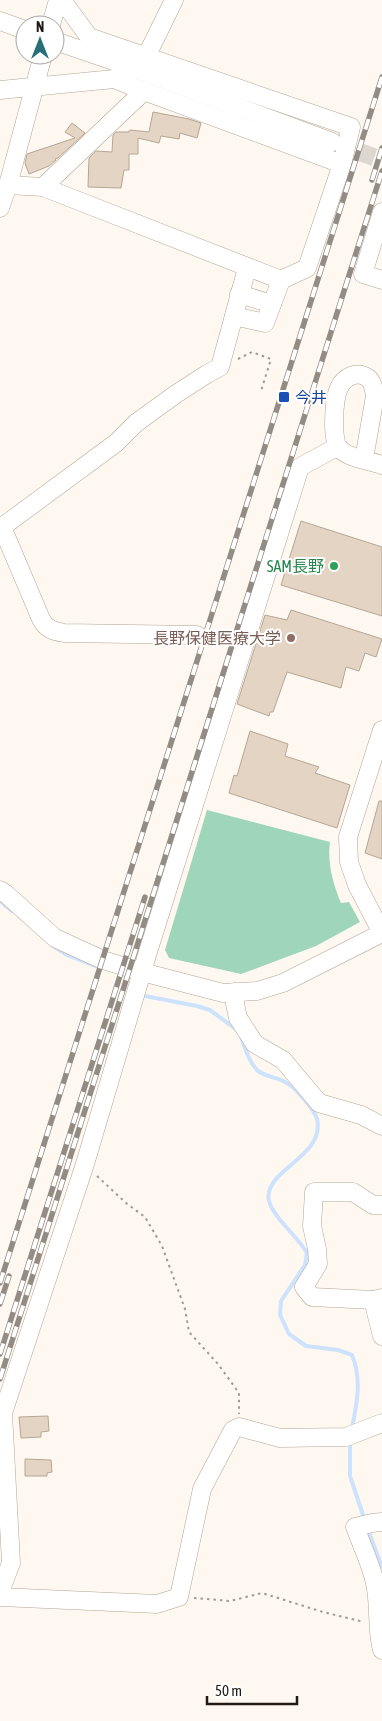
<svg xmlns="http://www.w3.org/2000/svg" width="382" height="1721" font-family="'Asap Condensed','Noto Sans JP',sans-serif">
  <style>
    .green { fill: #9fd5b9 }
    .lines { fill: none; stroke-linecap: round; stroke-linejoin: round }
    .stream { stroke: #cde2fc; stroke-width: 4 }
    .building { fill: #e4d4c3; stroke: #b5a695 }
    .minor-tunnel { stroke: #ddd7cf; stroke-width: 18; stroke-dasharray: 18 9; stroke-linecap: butt }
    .minor-casing { stroke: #b4a594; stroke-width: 19 }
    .path { stroke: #a09a93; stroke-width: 2; stroke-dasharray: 2.5 4; stroke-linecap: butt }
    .minor { stroke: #fff; stroke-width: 18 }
    .rail-casing { stroke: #928c85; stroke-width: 5.5 }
    .rail { stroke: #fff; stroke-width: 4; stroke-dasharray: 11; stroke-linecap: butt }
    .transit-dot { fill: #1a4fb4; stroke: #fff; stroke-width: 2 }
    .leisure-dot { fill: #2e9e5b; stroke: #fff; stroke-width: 2 }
    .education-dot { fill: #8d6e63; stroke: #fff; stroke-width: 2 }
    .labels { text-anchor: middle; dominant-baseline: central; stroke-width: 4; stroke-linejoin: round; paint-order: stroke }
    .transit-label { font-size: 16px; fill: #164399; stroke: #fff; text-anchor: start }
    .leisure-label { font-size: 16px; fill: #27864d; stroke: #fff; text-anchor: end }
    .education-label { font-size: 16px; fill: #785e54; stroke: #fff; text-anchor: end }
  </style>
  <rect width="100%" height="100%" fill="#fef8f0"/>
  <path class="green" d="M 207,810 L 330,842 C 327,862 333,884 341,903 L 349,902 L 360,922 L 316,946 L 241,974 L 169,958 L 165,950 Z"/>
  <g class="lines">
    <g class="stream">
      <path d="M 0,901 L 12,911"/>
      <path d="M 53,946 L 67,955 L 95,966"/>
      <path d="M 140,995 L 197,1006 L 210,1010 L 237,1030"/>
      <path d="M 241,1036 C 245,1048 248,1060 257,1070 C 264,1077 277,1077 285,1082 C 295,1087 314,1109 317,1119 C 326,1157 262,1170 269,1201 C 273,1217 298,1237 307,1253 L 305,1265 L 281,1301 L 280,1315 L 289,1334 L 306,1346 L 338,1350 L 352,1355 C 362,1379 357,1403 352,1428"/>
      <path d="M 350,1440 L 350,1476 L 365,1521"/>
      <path d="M 368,1530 L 382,1567"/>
    </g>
  </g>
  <g class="building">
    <path d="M 153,112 L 189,119 L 201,123 L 197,138 L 180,133 L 179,139 L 161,136 L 159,143 L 138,138 L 138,154 L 129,154 L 129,170 L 124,170 L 121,188 L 88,187 L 89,158 L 96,151 L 112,152 L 113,135 L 116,132 L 129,132 L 130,130 L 149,132 Z"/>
    <path d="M 72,123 L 85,133 L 58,158 L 55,159 L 56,160 L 49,166 L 29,174 L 25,163 L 27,154 L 75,138 L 65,132 Z"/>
    <path d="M 301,521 L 382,547 L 382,616 L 281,585 Z"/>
    <path d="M 291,610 L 382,639 L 376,657 L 365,653 L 359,671 L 346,667 L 341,688 L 287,672 L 273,712 L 270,712 L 269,716 L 237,704 L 265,615 L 287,620 Z"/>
    <path d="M 250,731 L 288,744 L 285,756 L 319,767 L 315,773 L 350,785 L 337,828 L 229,793 L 234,775 L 237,776 Z"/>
    <path d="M 379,801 L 382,801 L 382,859 L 365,853 Z"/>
    <path d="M 48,1416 L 49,1431 L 41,1432 L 41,1437 L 21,1438 L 19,1417 Z"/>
    <path d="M 25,1459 L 51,1460 L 52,1472 L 47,1473 L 47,1476 L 25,1476 Z"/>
  </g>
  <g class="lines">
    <path class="minor-tunnel" d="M 332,142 L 382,160"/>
    <g class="minor-casing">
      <g id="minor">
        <path d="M 0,21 L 25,30"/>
        <path d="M 51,25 L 58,0"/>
        <path d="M 55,41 L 131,67 L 332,142"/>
        <path d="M 146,57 L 174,0"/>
        <path d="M 0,90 L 114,79 L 144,91"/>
        <path d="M 8,185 L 43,187 L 281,280 L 307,268 L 342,164 L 351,127 L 89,37 L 62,0"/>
        <path d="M 43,187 L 144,91 L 342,164"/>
        <path d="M 0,208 L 8,185 L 43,55"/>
        <path d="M 382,212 L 363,274 L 382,280"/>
        <path d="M 239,294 L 272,304"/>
        <path d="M 234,316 L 265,323 L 281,280"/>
        <path d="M 364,459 L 375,396 C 374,390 373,382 368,378 C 357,370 344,377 339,388 C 334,398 331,440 339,448 C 349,459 368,460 382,465"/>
        <path d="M 2,527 L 116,443 L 136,423 L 176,394 L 207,374 L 220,367 L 247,268"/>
        <path d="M 0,528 L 2,527 L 41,619 C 46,629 53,631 64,633 L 197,635"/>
        <path d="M 382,730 L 348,837 L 349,862 L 357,885 L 382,933"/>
        <path d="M 0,890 L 6,894 L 55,938 L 103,960 L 142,972 L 223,993 L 257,991 L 283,983 L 382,933"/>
        <path d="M 235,992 L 235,1004 L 238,1018 L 255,1044 L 283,1060 L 319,1103 L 361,1115 L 382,1126"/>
        <path d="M 382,1205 L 373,1205 L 353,1192 L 314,1192 L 312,1226 L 317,1249 L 318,1264 L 304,1287 L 312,1297 L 373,1300 L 382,1298"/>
        <path d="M 373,1300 L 382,1336"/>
        <path d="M 382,1522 L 372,1523 L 355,1527 C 362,1546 371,1564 375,1583 C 380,1605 376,1628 382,1650"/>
        <path d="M 0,1592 L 11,1563 L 3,1413 L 85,1164 L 147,955 L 300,467 L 337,447"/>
        <path d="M 0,1597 L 157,1604 L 179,1597 L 202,1489 L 233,1430 L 239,1427 L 280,1438 L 346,1437 L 382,1423"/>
      </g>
    </g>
    <g class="path">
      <path d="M 238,359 L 252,352 L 271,359 L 261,391"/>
      <path d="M 211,639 L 228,644"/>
      <path d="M 97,1176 L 126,1203 L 145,1217 L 162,1246 L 185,1309 L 189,1332 L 218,1364 L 239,1393 L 239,1414"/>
      <path d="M 194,1598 L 230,1601 L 262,1593 L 323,1612 L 364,1622"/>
    </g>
    <use href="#minor" class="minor"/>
    <g class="rail-casing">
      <g id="rail">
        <path d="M 372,180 L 382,148"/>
        <path d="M 0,1283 L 382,77"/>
        <path d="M 0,1304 L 9,1276"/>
        <path d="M 0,1354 L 145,897"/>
        <path d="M 0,1379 L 382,171"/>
      </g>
    </g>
    <use href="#rail" class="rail"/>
  </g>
  <rect class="transit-dot" x="278" y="391" width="12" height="12" rx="2.5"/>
  <circle class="leisure-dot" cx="334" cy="566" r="5"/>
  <circle class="education-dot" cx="291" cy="638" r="5"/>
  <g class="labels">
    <g class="transit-label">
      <text x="295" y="397">今井</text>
    </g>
    <g class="leisure-label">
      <text x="324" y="566">SAM長野</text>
    </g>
    <g class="education-label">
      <text x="281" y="638">長野保健医療大学</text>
    </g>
  </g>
  <g transform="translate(40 40)"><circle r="24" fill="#ffffff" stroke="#a6a3a1"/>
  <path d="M0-4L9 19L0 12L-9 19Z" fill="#277078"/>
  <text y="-8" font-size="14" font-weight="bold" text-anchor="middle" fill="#201a14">N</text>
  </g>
  <path d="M207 1696v8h90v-8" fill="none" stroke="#201a14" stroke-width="2.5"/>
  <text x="215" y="1696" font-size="15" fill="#201a14" stroke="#ffffff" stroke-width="4" paint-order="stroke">50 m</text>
</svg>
